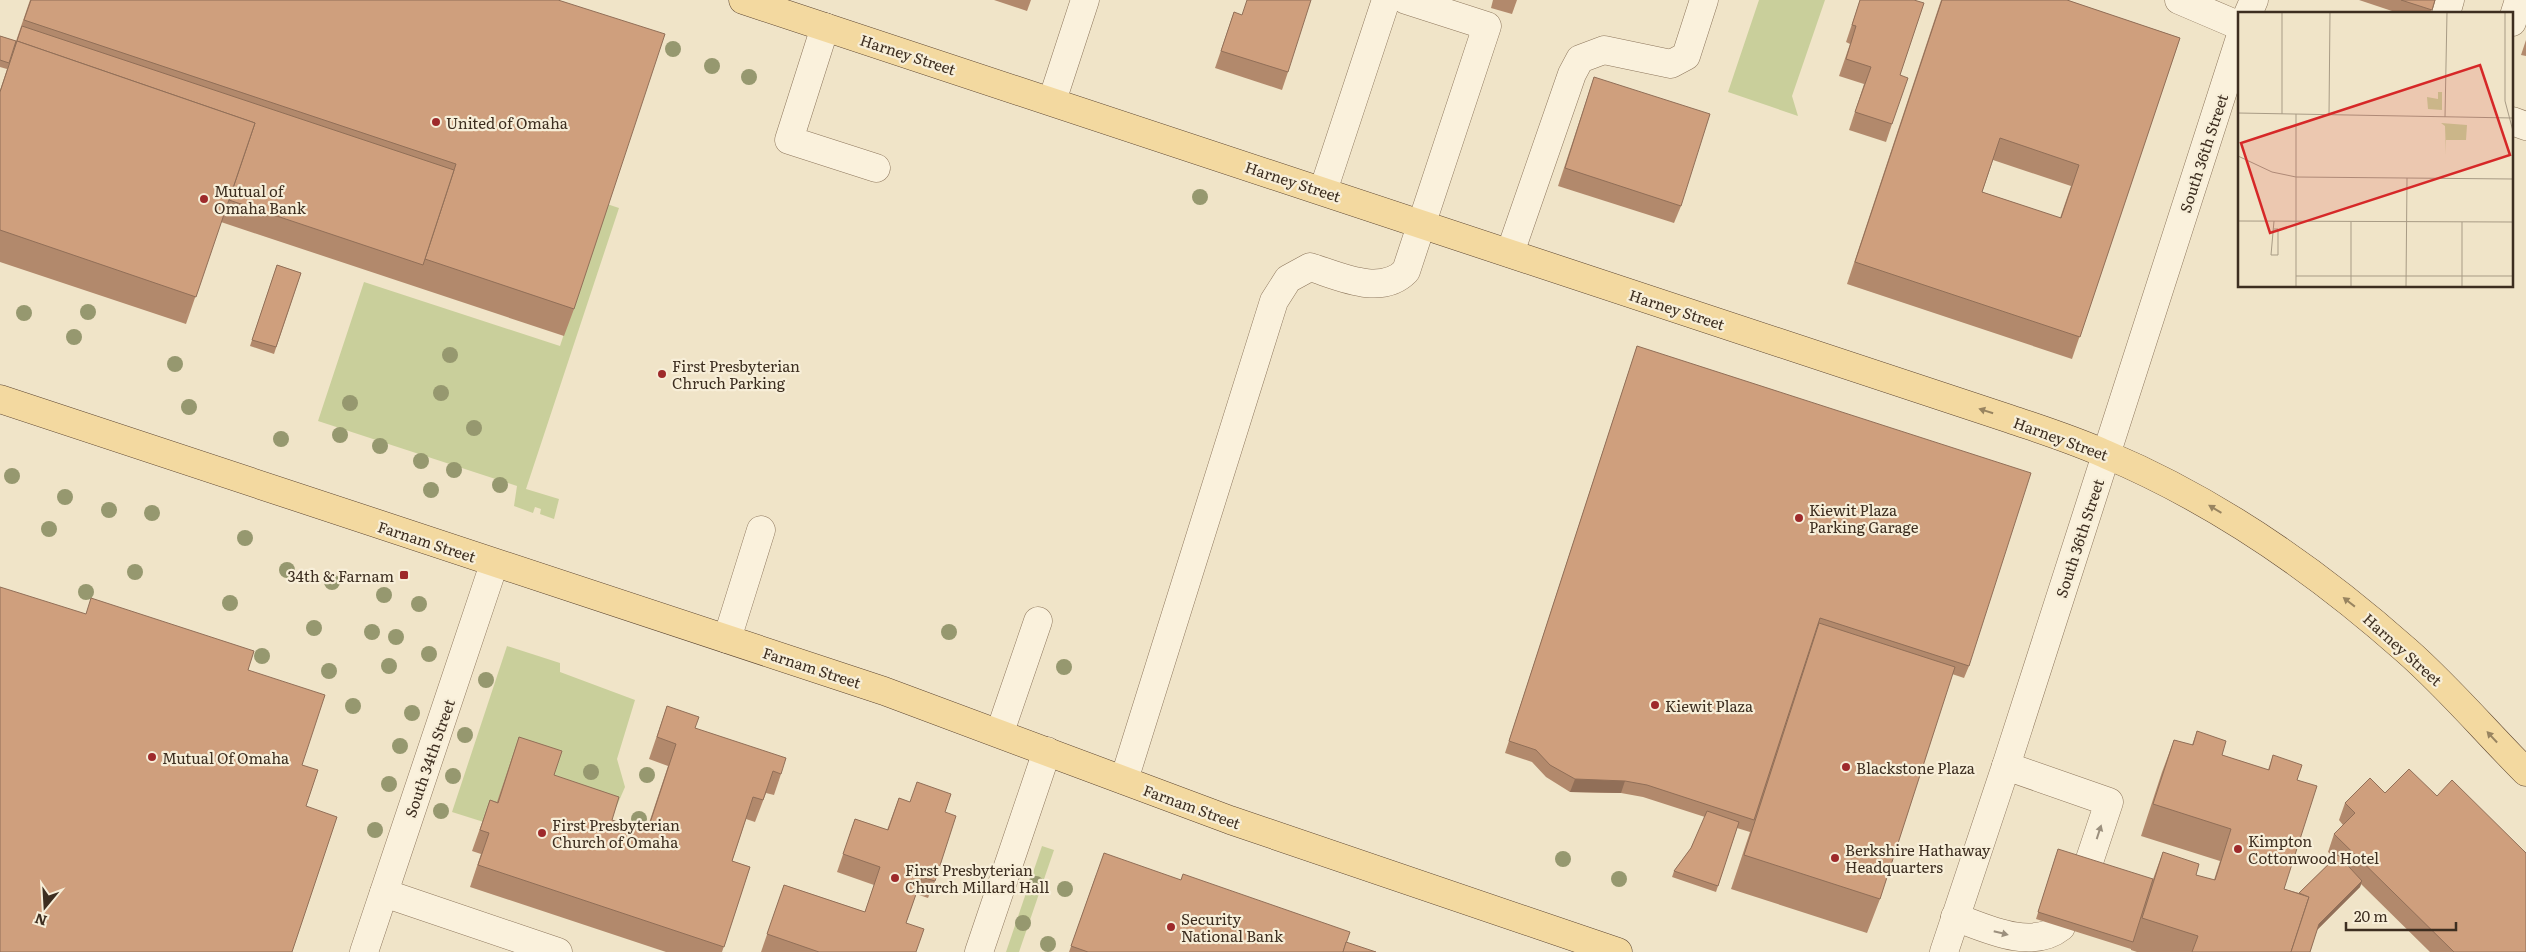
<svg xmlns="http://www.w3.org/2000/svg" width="2526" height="952" font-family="Literata,serif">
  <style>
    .green { fill: #c9cf9b }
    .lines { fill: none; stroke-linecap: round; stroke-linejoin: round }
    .minor-casing { stroke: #8d765c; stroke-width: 29 }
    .major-casing { stroke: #5b4430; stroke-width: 29 }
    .minor { stroke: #faf1dc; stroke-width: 28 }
    .major { stroke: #f3d9a0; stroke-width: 28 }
    .tree { fill: #96986f }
    .wall { fill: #b2896c; fill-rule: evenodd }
    .shaded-wall { fill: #916f58 }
    .building { fill: #cf9f7d; stroke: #916f58; fill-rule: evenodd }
    .oneway { fill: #988460 }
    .oneway2 { fill: #9c907e }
    .poi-dot { fill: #9e2a2b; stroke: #f7eed8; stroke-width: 2 }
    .labels { text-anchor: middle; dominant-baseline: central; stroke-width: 4.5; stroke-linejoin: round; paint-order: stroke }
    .street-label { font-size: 15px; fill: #3d2e20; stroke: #f7eed8 }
    .poi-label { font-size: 15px; fill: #3d2e20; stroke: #f7eed8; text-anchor: start }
    .inset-road { fill: none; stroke: #a89b85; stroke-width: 1 }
    .view { fill: #d62828; fill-opacity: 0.15; stroke: #d62828; stroke-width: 2.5 }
    .inset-edge { fill: none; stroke: #3d2e20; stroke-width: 2.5 }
  </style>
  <rect width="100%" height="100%" fill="#f0e4c8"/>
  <g class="green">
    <path d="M 1759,0 L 1825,0 L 1792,96 L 1798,116 L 1728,92 Z"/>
    <path d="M 607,204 L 619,208 L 526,489 L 559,499 L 554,519 L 540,514 L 541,509 L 535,507 L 533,513 L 514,506 L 517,486 L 318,421 L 364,282 L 560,346 Z"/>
    <path d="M 507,646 L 560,663 L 560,672 L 635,700 L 617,759 L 625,787 L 611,819 L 490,824 L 452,812 Z"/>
    <path d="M 1042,846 L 1054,850 L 1019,952 L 1006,952 Z"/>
  </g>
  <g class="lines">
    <g class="minor-casing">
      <g id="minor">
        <path d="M 2179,0 L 2240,26"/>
        <path d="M 2248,14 L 2254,0"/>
        <path d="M 2446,14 L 2450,0"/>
        <path d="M 2512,22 L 2519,0"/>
        <path d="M 825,27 L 789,140 L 876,168"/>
        <path d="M 1052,101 L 1085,0"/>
        <path d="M 2512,121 L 2526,126"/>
        <path d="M 1323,191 L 1386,0"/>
        <path d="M 1510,253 L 1572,74 L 1580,59 L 1604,50 L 1671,64 L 1686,56 L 1704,0"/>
        <path d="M 727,639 L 761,530"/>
        <path d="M 1000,732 L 1038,621"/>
        <path d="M 2006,766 L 2109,802 L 2089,862"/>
        <path d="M 1124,780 L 1274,301 L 1288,279 L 1310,267 C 1339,276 1381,297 1406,271 L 1487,26 L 1406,0"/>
        <path d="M 384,893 L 558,952"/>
        <path d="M 1955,917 C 1985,928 2031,951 2061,927"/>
        <path d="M 364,952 L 494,564"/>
        <path d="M 979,952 L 1047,751"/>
        <path d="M 1944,952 L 2006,766 L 2240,38"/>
      </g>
    </g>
    <g class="major-casing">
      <g id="major">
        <path d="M 743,0 L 2010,419 C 2042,430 2074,440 2105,454 C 2217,501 2317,571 2407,651 C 2450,689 2486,732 2526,772"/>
        <path d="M 0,399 L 884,691 L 1230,820 L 1618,952"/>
      </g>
    </g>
    <use href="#minor" class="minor"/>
    <use href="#major" class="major"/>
  </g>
  <g class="tree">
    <circle cx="673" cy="49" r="8"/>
    <circle cx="712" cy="66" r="8"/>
    <circle cx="749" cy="77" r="8"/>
    <circle cx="1200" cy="197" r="8"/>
    <circle cx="88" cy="312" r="8"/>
    <circle cx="24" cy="313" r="8"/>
    <circle cx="74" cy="337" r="8"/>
    <circle cx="450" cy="355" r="8"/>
    <circle cx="175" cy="364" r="8"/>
    <circle cx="441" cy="393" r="8"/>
    <circle cx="350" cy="403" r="8"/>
    <circle cx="189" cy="407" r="8"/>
    <circle cx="474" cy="428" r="8"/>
    <circle cx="340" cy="435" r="8"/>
    <circle cx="281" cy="439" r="8"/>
    <circle cx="380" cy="446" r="8"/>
    <circle cx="421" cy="461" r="8"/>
    <circle cx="454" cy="470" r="8"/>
    <circle cx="12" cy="476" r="8"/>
    <circle cx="500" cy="485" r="8"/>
    <circle cx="431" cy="490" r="8"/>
    <circle cx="65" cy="497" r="8"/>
    <circle cx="109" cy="510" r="8"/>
    <circle cx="152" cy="513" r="8"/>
    <circle cx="49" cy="529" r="8"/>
    <circle cx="245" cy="538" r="8"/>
    <circle cx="287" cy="570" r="8"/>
    <circle cx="135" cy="572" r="8"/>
    <circle cx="332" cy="582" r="8"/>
    <circle cx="86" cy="592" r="8"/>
    <circle cx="384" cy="595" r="8"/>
    <circle cx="230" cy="603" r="8"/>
    <circle cx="419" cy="604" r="8"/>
    <circle cx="314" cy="628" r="8"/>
    <circle cx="372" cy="632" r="8"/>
    <circle cx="949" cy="632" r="8"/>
    <circle cx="396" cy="637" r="8"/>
    <circle cx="429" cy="654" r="8"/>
    <circle cx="262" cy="656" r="8"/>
    <circle cx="389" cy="666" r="8"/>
    <circle cx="1064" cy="667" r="8"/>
    <circle cx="329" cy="671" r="8"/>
    <circle cx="486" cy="680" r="8"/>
    <circle cx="353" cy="706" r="8"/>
    <circle cx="412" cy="713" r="8"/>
    <circle cx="465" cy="735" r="8"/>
    <circle cx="400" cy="746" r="8"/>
    <circle cx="591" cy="772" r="8"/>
    <circle cx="647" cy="775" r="8"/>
    <circle cx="453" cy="776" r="8"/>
    <circle cx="389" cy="784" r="8"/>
    <circle cx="441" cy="811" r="8"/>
    <circle cx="639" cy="819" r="8"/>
    <circle cx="375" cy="830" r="8"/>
    <circle cx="1563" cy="859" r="8"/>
    <circle cx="1619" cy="879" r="8"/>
    <circle cx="1036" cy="884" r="8"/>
    <circle cx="1065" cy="889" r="8"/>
    <circle cx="1023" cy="923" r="8"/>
    <circle cx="1048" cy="944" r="8"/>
  </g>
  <g class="wall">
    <path d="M 30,0 L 558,0 L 574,309 L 564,336 L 221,222 L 186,324 L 0,262 L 0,90 L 7,69 L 0,67 L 0,36 L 16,41 Z"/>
    <path d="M 994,0 L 1031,0 L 1027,11 Z"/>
    <path d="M 1493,0 L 1517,0 L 1512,14 L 1491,8 Z"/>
    <path d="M 1860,0 L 1914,0 L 1900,75 L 1892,124 L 1886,142 L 1849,130 L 1864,84 L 1839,76 L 1850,44 L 1846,42 Z"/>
    <path d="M 1941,0 L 2067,0 L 2180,38 L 2072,359 L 1847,284 ZM 1993,160 L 2071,186 L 2060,218 L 1982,192 Z"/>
    <path d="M 2359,0 L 2435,0 L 2430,14 L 2401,14 Z"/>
    <path d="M 1234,12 L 1288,72 L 1282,90 L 1215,68 Z"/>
    <path d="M 2526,40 L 2526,56 L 2521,55 Z"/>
    <path d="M 1594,77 L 1681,206 L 1674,223 L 1558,186 Z"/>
    <path d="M 277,265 L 301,273 L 274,354 L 250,346 Z"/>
    <path d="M 1637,346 L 1969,666 L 1964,678 L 1952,674 L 1880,899 L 1867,933 L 1731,889 L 1750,832 L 1737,828 L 1716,892 L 1672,877 L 1674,871 L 1691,848 L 1705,817 L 1643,797 L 1621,793 L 1570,792 L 1546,777 L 1532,762 L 1505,753 Z"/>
    <path d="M 667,706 L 695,728 L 781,774 L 774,795 L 766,793 L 755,822 L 746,819 L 732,861 L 750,867 L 722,952 L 666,952 L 470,887 L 481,854 L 472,851 L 490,800 L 497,802 L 519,737 L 554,775 L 612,820 L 646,832 L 668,766 L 649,759 Z"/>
    <path d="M 2197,731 L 2222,755 L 2268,770 L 2273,755 L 2297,780 L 2284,889 L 2299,893 L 2335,858 L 2328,852 L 2334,834 L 2343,825 L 2339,820 L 2345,803 L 2526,952 L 2430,952 L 2361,884 L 2360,887 L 2317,930 L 2310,952 L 2137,952 L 2131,950 L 2131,949 L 2036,919 L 2056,855 L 2153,879 L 2163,852 L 2196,875 L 2214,880 L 2220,861 L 2141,836 L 2162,772 L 2174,740 L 2192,745 Z"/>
    <path d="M 899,798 L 910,802 L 945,812 L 935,881 L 928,898 L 916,894 L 906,923 L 916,952 L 761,952 L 784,885 L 865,912 L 874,885 L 837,872 L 855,819 L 887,830 Z"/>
    <path d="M 1096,875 L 1345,945 L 1376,952 L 1069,952 Z"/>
  </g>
  <g class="shaded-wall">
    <path d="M 1575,779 L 1625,781 L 1621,793 L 1570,792 Z"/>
    <path d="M 2362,881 L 2360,887 L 2317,930 L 2319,924 Z"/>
  </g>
  <g class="building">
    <path d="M 31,0 L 558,0 L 665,34 L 574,309 L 425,259 L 456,164 L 24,20 Z"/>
    <path d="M 1247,0 L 1311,0 L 1288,72 L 1221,51 L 1234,12 L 1242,15 Z"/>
    <path d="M 1860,0 L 1914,0 L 1924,3 L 1900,75 L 1908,78 L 1892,124 L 1855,112 L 1871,67 L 1846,59 L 1856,26 L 1852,25 Z"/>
    <path d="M 1942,0 L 2067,0 L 2180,38 L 2080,337 L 1855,262 ZM 2000,138 L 2079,165 L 2061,218 L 1982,192 Z"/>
    <path d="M 2401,0 L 2435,0 L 2432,10 Z"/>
    <path d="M 22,26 L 454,170 L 423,265 L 229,200 L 255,123 L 17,41 L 15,47 Z"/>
    <path d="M 0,36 L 16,41 L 9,63 L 0,60 Z"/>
    <path d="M 17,41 L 255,123 L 196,297 L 0,230 L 0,92 Z"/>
    <path d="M 1594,77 L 1710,114 L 1681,206 L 1565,168 Z"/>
    <path d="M 277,265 L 301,273 L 276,347 L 252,340 Z"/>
    <path d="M 1637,346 L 2031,473 L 1969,666 L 1820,618 L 1754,820 L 1647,785 L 1625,781 L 1575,779 L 1550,765 L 1536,750 L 1509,741 Z"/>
    <path d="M 0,587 L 86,614 L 91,598 L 254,651 L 248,670 L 325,695 L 302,765 L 318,770 L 306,806 L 337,817 L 292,952 L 0,952 Z"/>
    <path d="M 1819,623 L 1955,667 L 1880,899 L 1744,855 Z"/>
    <path d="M 667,706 L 699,717 L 695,728 L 786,758 L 781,774 L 773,771 L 763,800 L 753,797 L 732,861 L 750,867 L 724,947 L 478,865 L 489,833 L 480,830 L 490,800 L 498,803 L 519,737 L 562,751 L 554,775 L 619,797 L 612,820 L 647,832 L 676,744 L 657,737 Z"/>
    <path d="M 2197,731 L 2226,741 L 2222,755 L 2269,770 L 2273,755 L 2302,765 L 2297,780 L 2317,786 L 2284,889 L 2309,897 L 2291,952 L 2192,952 L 2198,936 L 2142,918 L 2163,852 L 2199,864 L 2196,875 L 2215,880 L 2231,829 L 2153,804 L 2174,740 L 2193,745 Z"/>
    <path d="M 2409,769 L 2437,796 L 2452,780 L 2526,853 L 2526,952 L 2454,952 L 2334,834 L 2355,813 L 2345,803 L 2370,778 L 2385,793 Z"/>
    <path d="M 917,782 L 951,794 L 945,812 L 956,816 L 935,881 L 922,877 L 906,923 L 924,929 L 916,952 L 819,952 L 767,934 L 784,885 L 865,912 L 880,867 L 843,854 L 855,819 L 888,830 L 899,798 L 910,802 Z"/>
    <path d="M 1707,811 L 1739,822 L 1718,886 L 1674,871 L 1691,848 Z"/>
    <path d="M 2058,849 L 2153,879 L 2133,942 L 2038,912 Z"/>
    <path d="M 1104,853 L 1181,880 L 1183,874 L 1350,932 L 1343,952 L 1088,952 L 1071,946 Z"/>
    <path d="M 2338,855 L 2362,881 L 2319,924 L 2310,952 L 2291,952 L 2309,897 L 2299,893 Z"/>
    <path d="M 1346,942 L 1376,952 L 1343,952 Z"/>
  </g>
  <defs><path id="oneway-solid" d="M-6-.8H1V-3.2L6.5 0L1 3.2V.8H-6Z" transform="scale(1.25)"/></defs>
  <g class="oneway">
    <use href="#oneway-solid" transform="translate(1986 411) rotate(-162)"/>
    <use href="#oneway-solid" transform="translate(2215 509) rotate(-149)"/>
    <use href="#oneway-solid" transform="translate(2349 602) rotate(-142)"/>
    <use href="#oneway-solid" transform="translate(2492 737) rotate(-133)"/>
  </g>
  <g class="oneway2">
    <use href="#oneway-solid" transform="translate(2099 832) rotate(-72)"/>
    <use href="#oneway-solid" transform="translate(2001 933) rotate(14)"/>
  </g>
  <g class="poi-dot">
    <circle cx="436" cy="122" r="5"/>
    <circle cx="204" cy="199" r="5"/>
    <circle cx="662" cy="374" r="5"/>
    <circle cx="1799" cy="518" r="5"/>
    <rect x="399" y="570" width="10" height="10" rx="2.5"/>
    <circle cx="1655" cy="705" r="5"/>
    <circle cx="152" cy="757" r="5"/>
    <circle cx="1846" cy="767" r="5"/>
    <circle cx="542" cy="833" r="5"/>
    <circle cx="2238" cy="849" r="5"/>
    <circle cx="1835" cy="858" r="5"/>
    <circle cx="895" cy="878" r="5"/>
    <circle cx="1171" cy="927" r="5"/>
  </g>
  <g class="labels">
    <g class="street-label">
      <text transform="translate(908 54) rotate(18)">Harney Street</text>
      <text transform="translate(2203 153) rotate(-72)">South 36th Street</text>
      <text transform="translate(1293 181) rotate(18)">Harney Street</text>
      <text transform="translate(1677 309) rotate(18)">Harney Street</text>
      <text transform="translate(2061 438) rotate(20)">Harney Street</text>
      <text transform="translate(2079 538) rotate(-72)">South 36th Street</text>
      <text transform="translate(427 541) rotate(18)">Farnam Street</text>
      <text transform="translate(2403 649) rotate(42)">Harney Street</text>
      <text transform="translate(812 667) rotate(18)">Farnam Street</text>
      <text transform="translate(429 758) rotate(-71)">South 34th Street</text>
      <text transform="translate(1192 806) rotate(20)">Farnam Street</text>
    </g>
    <g class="poi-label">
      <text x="446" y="122">United of Omaha</text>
      <text x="214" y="190">Mutual of<tspan x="214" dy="17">Omaha Bank</tspan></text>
      <text x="672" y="365">First Presbyterian<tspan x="672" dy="17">Chruch Parking</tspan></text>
      <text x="1809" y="509">Kiewit Plaza<tspan x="1809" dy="17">Parking Garage</tspan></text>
      <text x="394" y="575" text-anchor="end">34th &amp; Farnam</text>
      <text x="1665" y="705">Kiewit Plaza</text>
      <text x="162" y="757">Mutual Of Omaha</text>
      <text x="1856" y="767">Blackstone Plaza</text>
      <text x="552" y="824">First Presbyterian<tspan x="552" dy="17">Church of Omaha</tspan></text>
      <text x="2248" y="840">Kimpton<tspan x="2248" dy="17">Cottonwood Hotel</tspan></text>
      <text x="1845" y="849">Berkshire Hathaway<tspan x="1845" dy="17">Headquarters</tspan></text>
      <text x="905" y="869">First Presbyterian<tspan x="905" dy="17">Church Millard Hall</tspan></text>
      <text x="1181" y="918">Security<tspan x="1181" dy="17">National Bank</tspan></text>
    </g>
  </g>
  <g transform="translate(2238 12)">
    <rect width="275" height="275" fill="#f0e4c8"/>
    <path d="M 200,80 L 204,80 L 204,98 L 190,97 L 189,85 L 200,87 ZM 203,111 L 229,113 L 228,128 L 208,128 L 208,143 L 207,114 Z" fill="#c9cf9b"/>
    <path class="inset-road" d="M 267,0 L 267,89 L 275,119M 0,101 L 275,106M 44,102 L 44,0M 91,103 L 92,0M 207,105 L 209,0M 0,144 L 34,160 L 58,165 L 275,167M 0,209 L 275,210M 36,217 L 40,217 L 40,243 L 33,243 L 36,209M 58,264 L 275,264M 58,275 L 58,102M 113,275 L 113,210M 168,275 L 169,166M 224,275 L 224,210"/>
    <path class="view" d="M 242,53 L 272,143 L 32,221 L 3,131 Z"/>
    <rect width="275" height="275" class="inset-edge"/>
  </g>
  <g transform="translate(45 907) rotate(198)" stroke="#f7eed8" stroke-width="4" paint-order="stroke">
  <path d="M0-4L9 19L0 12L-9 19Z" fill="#3d2e20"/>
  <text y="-8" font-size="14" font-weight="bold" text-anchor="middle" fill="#3d2e20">N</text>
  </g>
  <path d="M2346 922v8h110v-8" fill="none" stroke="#3d2e20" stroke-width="2.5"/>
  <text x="2354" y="922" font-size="15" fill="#3d2e20" stroke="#f7eed8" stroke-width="4" paint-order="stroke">20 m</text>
</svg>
